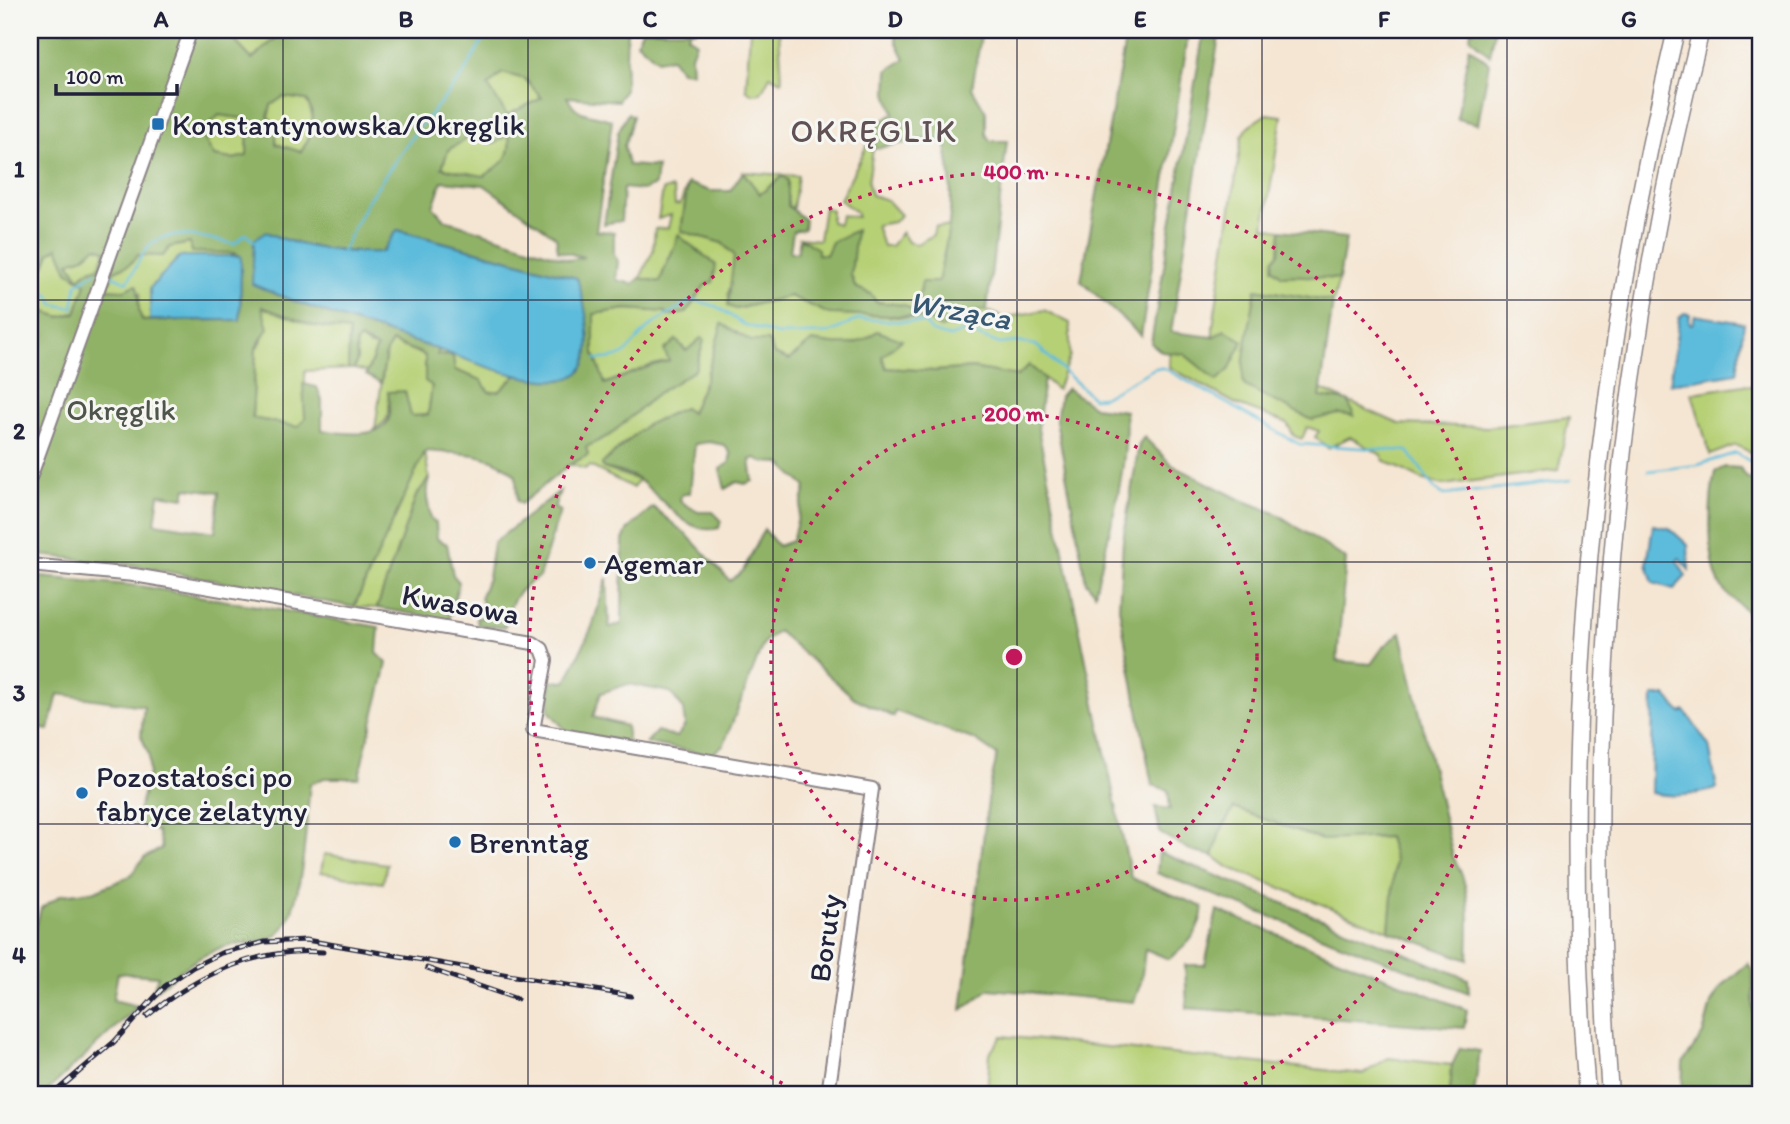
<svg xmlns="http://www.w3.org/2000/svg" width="1790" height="1124" font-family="Itim,sans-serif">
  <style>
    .green { fill: #b6d075; stroke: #6c7958; stroke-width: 2 }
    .forest { fill: #90b266; stroke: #596a50; stroke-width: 2; fill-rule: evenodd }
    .water { fill: #5dbcdb; stroke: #406f8b; stroke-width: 2 }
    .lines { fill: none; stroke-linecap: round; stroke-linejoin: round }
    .stream { stroke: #5dbcdb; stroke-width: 2.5 }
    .secondary-casing { stroke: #8c8487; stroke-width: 16 }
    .highway-casing { stroke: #8c8487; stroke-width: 19 }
    .secondary { stroke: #fff; stroke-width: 12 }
    .highway { stroke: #fff; stroke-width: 16 }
    .rail-casing { stroke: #22223b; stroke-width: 5 }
    .rail { stroke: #f6f6f2; stroke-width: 2.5; stroke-dasharray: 8; stroke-linecap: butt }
    .grid { fill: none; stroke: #22223b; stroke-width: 2; stroke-opacity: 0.55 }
    .ring { fill: none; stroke: #c2185b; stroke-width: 3.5; stroke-dasharray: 3.5 7 }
    .poi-dot { fill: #1f6fb2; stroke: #f6f6f2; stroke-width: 2.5 }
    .labels { text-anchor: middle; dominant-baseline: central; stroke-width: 6; stroke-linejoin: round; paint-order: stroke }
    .poi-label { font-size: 30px; fill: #22223b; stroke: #f6f6f2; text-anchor: start }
    .park-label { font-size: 30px; fill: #4e564c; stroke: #f6f6f2 }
    .street-label { font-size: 30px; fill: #22223b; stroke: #f6f6f2 }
    .neighbourhood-label { font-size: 32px; letter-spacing: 2px; fill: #605155; stroke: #f6f6f2 }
    .water-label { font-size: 32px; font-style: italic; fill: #375873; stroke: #f6f6f2 }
    .centre { fill: #c2185b; stroke: #f6f6f2; stroke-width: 3.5 }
    .ring-label { font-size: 21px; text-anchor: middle; font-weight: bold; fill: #c2185b; stroke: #f6f6f2; stroke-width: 6; stroke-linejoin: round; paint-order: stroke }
    .neatline { fill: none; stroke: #22223b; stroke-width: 2.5 }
    .grid-label { font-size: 23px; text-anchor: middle; font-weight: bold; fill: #22223b }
  </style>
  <rect width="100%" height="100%" fill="#f6f6f2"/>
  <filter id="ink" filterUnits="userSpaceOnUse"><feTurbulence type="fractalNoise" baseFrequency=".0143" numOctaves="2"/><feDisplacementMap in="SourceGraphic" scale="14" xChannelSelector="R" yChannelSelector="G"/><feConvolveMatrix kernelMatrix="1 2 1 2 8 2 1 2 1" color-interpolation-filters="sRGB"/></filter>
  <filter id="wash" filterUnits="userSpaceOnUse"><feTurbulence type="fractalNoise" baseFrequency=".00686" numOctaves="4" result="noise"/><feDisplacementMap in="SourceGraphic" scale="28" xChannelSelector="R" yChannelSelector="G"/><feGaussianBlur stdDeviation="1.57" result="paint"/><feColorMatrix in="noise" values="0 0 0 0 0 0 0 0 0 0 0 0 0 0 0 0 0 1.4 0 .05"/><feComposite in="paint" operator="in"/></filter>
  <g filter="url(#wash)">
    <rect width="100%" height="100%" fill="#f5e6d3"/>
    <g class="green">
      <path d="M 240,30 L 285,30 L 285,31 L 251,59 L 232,38 Z"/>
      <path d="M 750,30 L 779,30 L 782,81 L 770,76 L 761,93 L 752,94 L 746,89 Z"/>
      <path d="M 502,73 L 525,79 L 543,98 L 506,116 L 488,86 Z"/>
      <path d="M 283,97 L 306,100 C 318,119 313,133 301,152 L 276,144 L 276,125 L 268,118 L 271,105 Z"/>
      <path d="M 1267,114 L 1282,116 L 1264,227 L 1281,230 L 1279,253 L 1288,276 C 1302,271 1323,278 1339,279 L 1333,302 L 1256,289 L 1247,347 L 1320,389 L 1399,424 L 1488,427 L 1569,417 L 1558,470 L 1443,485 L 1421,479 L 1383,460 L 1381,455 L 1350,437 L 1328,448 L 1315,437 L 1319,431 L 1307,427 L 1302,439 L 1294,436 L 1287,423 L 1238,405 L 1169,367 L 1171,332 L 1240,346 L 1225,330 L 1213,337 L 1213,326 L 1242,136 L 1251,124 Z"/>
      <path d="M 219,115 L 248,119 L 247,156 L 232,159 L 214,156 L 200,133 Z"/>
      <path d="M 509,134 C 512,158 504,164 484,177 L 442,168 L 448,150 L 471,136 L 494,144 Z"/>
      <path d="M 867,145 L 873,149 L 868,183 L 871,195 L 887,200 L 901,215 L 894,222 L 876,225 L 883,246 L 891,246 L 902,232 L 908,242 L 917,244 L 933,235 L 935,226 L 949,227 L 938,283 L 915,312 L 904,305 L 876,302 L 871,294 L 855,287 L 851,275 L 855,231 L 842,237 L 826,255 L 817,254 L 800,238 L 819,240 L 824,207 L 831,210 L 831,222 L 839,224 L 841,215 L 857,217 L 857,213 L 840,200 C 849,180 858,164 867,145 Z"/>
      <path d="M 743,172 L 798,176 L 793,208 L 788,206 L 788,180 L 772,184 L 760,195 Z"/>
      <path d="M 688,183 L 681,231 L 722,243 L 734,255 L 734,274 L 728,294 L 736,309 L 790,296 C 835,319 908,314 959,324 C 975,308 984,307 1004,318 L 1044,310 L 1070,323 L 1070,355 L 1057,390 L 1029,365 L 1018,376 L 972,368 L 935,371 L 886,368 L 882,356 L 866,340 L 842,346 L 812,341 L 789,360 L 774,354 L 768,341 L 751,341 L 722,324 L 706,378 L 691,413 L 684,408 C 652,420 626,439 602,464 L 603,468 L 638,480 L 633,488 L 590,466 L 585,469 L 569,464 L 588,455 L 585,447 L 610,435 L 658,393 L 695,370 L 704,340 L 701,338 L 687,351 L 676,340 L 670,361 L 650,366 L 604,384 L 594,353 L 594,314 L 626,309 L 686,313 L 705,285 L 679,235 C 673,252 665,264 660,282 L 640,278 L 653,251 L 655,229 L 668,228 L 671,215 L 658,219 L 663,190 L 671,188 L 674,191 L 675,205 L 680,204 Z"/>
      <path d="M 191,243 L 241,256 L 150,288 L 150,320 L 143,321 L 138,313 L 140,293 L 107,289 L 114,271 L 129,265 L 138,255 L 163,256 L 170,247 Z"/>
      <path d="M 58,247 L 68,271 L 86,284 L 76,312 L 61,317 L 30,307 L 30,273 L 45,266 L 50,253 Z"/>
      <path d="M 95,247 L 106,250 L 99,268 L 87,271 L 79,278 L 69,261 L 84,257 Z"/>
      <path d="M 261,306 L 314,326 L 349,331 L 348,369 L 305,371 L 305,418 L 298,427 L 252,418 L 256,348 L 262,341 Z"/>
      <path d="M 360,339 L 369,346 L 377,347 L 367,372 L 354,369 L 357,359 L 356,342 Z"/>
      <path d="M 393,342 L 425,356 L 425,381 L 432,385 L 428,415 L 411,416 L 388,393 C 390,411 392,419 375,429 L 386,351 Z"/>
      <path d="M 439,350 L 516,375 L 500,391 L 489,392 L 481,380 L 455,370 L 436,355 Z"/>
      <path d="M 1744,385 L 1760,388 L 1760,457 L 1736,445 L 1710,455 L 1692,393 Z"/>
      <path d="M 425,451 L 429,478 L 416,496 L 377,608 L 354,607 Z"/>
      <path d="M 1233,808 L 1322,840 L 1388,837 L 1395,861 L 1389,931 L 1228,867 L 1213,856 L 1220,832 Z"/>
      <path d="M 324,854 L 387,864 L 383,883 L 321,872 Z"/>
      <path d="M 1002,1036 L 1363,1074 L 1388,1058 L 1452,1065 L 1450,1094 L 987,1094 L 990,1053 Z"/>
    </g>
    <g class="forest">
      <path d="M 30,30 L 240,30 L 232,38 L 252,59 L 285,30 L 627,30 L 625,89 L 618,101 L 567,97 C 579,120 596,112 612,121 L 596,231 L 614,232 L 614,255 L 618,261 L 616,280 L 633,284 L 640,278 L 660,282 C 665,264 674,252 678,235 L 716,265 L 713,282 L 705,285 L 686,313 L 668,316 L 665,312 L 626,309 L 594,314 L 594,353 L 605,384 L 650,366 L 669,361 L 664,350 L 676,340 L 686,351 L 701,338 L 704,340 L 695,370 L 658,393 L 610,435 L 586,447 L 588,455 L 569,465 L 521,504 L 517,501 L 516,476 C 492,450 458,454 425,451 L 354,607 L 132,565 L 30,554 L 30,307 L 61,317 L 76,313 L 86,284 L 68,271 L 58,247 L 50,253 L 45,266 L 30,273 ZM 502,73 L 525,79 L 542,98 L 507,115 L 488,86 ZM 283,97 L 306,100 C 318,119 313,133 301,152 L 276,144 L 276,125 L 268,117 L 271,105 ZM 219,115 L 248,119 L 247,156 L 232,159 L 214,156 L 201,133 ZM 509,134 C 512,158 503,164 484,176 L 442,168 L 448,150 L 471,136 L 494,144 ZM 442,181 L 484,185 L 556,237 L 558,251 L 584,257 L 569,260 L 446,220 L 433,207 ZM 398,230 L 577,278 L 589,338 L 581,371 C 563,385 538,379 516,375 L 500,391 L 489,392 L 481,380 L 455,370 L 453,356 L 437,355 L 439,350 L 265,290 L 266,232 C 303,249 342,253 382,252 ZM 190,243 L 192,252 L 236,253 L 241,257 L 240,320 L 143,321 C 135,309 142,297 136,285 L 124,290 L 107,289 L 114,271 L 129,265 L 138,255 L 163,256 L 170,247 ZM 95,247 L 106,250 L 99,267 L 87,271 L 79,278 L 69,262 L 84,257 ZM 262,307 L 314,326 L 349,331 L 348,369 L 354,369 L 357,359 L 356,343 L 360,339 L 377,348 L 366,375 L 381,383 L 386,352 L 392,342 C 403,348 415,349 425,356 L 425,381 L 432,386 L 428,415 L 411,416 L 405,391 L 388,392 C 389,399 391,408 390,415 C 385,441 339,433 322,430 L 322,401 L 317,387 L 303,384 L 305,418 L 298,427 L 252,418 L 256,348 L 268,328 ZM 186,488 L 219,492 L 215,532 L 155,523 L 159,494 L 184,498 Z"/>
      <path d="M 642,30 L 697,30 L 690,31 L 687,36 L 696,42 L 691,56 L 692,72 L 681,71 L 671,58 L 657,60 L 637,42 Z"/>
      <path d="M 896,30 L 982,30 L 972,88 L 986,112 L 986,134 L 990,141 L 1007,141 L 987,309 C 967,312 962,323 940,328 L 924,317 L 829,314 L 790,296 L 736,309 L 728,306 L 734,255 L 722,243 L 681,231 L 688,183 L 710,191 L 730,191 L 743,172 L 760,194 L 783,176 L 788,180 L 788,206 L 805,220 L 804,229 L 793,231 L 790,252 L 797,253 L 800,238 L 818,249 L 818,254 L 826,255 L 832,242 L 856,230 L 851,275 L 855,287 L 871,294 L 876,302 L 904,305 L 915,312 L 922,282 L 938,282 C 950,231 956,193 945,141 L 925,139 L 873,149 L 878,124 L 894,113 L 887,93 L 888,70 L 905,59 L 896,41 Z"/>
      <path d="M 1127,30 L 1189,30 L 1141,336 L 1081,281 Z"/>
      <path d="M 1204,30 L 1220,30 L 1171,332 L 1213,337 L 1225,330 L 1243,341 L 1229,370 L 1217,381 L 1184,354 L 1162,352 L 1151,343 Z"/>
      <path d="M 1471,30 L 1495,30 L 1490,56 L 1470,37 Z"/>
      <path d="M 1469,47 L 1489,63 L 1478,124 L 1457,119 Z"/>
      <path d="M 628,113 L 633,116 L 624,147 L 628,165 L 657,167 L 655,185 L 643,190 L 623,188 L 621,221 L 604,224 L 618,132 Z"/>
      <path d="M 1281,230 L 1346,238 L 1339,279 C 1319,278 1301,274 1282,276 L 1273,268 L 1274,259 L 1279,253 Z"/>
      <path d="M 1256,289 L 1333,302 L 1320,397 L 1348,401 L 1354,416 L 1339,414 L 1312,420 L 1245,386 C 1237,375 1254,307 1256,289 Z"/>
      <path d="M 722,324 L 751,341 L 768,341 L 774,354 L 789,360 L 812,341 C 837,345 857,349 877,331 L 902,340 L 882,356 L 886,368 L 935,371 L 972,368 L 1018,376 L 1029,365 L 1044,378 L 1038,429 L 1131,878 L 1203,907 C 1200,933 1189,944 1169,959 L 1145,949 L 1141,982 L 1134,1002 L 989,989 L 962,1010 L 989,792 L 997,755 L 975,740 L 895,711 L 894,717 L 854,698 L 778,631 L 764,642 L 724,744 L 711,755 L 646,743 L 657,731 L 677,737 L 685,725 L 683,709 L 670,692 L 628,684 L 601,693 L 593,717 L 626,726 L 628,742 L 566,731 L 549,711 L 551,681 L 566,682 L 592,627 L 607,578 L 609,627 L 622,624 L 623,540 L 628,529 L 653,507 L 688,536 L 730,581 L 743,571 L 764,529 L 778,546 L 792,541 L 806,487 L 780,463 L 763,462 L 755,458 L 750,460 L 753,481 L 745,484 L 737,482 L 725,489 L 720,469 L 729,463 L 731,454 L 724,445 L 709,442 L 695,444 L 690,493 L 681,495 L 680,501 L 698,512 L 713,512 L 721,520 L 719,528 C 687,537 663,498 639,480 C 629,473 616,471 603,468 L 602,464 L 646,425 L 684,408 L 691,413 L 706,378 Z"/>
      <path d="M 1067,388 L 1094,407 L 1125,411 C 1130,468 1107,537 1095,593 L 1086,582 L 1056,420 L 1060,396 Z"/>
      <path d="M 1144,437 L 1172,465 L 1237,498 L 1277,514 L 1346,559 L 1337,661 L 1371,664 L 1384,646 L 1401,632 L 1453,857 C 1473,888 1469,924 1468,960 L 1389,931 L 1395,861 L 1388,837 L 1322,840 L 1234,808 L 1220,832 L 1213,856 L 1194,852 L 1160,833 L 1155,807 L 1170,809 L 1168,790 L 1152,785 L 1119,608 L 1123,540 L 1139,444 Z"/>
      <path d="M 1725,467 L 1740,468 L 1747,478 L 1760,482 L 1760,663 L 1746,636 L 1755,625 C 1750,609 1733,602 1723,589 C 1706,567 1709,500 1715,472 Z"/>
      <path d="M 429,478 L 427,498 L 431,519 L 436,523 L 437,539 L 447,544 L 453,575 L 459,582 L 449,620 L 377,608 L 416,496 Z"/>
      <path d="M 560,491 L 554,508 L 560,511 L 539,577 C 518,588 508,604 505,627 L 478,625 L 476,618 L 488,617 L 480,598 L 488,578 L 493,543 Z"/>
      <path d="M 30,576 L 140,586 L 379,627 L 377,653 L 387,663 C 379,703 366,738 359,778 L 324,778 L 310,784 C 306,817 304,916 277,935 C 264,944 239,942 224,947 C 197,955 174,976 152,993 L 158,976 L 118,973 L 113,1000 L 138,1006 L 44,1094 L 30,1094 L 30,931 L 35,930 L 41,908 L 61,895 L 95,891 L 129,877 L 144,858 L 162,848 L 157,831 L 135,823 L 149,773 L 149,755 L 141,736 L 144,706 L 58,694 L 49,730 L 30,727 Z"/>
      <path d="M 1159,852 L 1468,979 L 1469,993 L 1157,873 Z"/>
      <path d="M 1217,910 L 1467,1010 L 1464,1028 L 1187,1008 L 1185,965 L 1205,965 Z"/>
      <path d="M 1748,963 L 1753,972 L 1754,1038 L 1750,1094 L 1682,1094 L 1683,1063 L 1703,1034 L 1711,1003 L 1721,987 Z"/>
      <path d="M 1460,1048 L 1480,1051 L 1474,1094 L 1450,1094 L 1452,1065 Z"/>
    </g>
    <g class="water">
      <path d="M 397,230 L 577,278 C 584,300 599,358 577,374 C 562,385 536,379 520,376 C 489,370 458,356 428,346 C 369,327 309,309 252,284 L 254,240 L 266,232 C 302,249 342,253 382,252 Z"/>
      <path d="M 180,256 L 241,256 L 240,320 L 150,320 L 150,288 Z"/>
      <path d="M 1690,314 L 1689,323 L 1692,324 L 1695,315 L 1744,323 L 1737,373 L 1670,384 L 1679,318 L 1684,313 Z"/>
      <path d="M 1653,525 L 1669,528 L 1688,545 L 1689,570 L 1680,558 L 1677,561 L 1686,576 L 1674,589 L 1653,583 L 1647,564 Z"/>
      <path d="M 1653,696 L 1666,696 L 1681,713 L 1685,711 L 1709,746 L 1717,789 C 1694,795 1675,798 1651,793 Z"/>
    </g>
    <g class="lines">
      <g class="stream">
        <path d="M 342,252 L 368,200 L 417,130 L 461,78 L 488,31"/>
        <path d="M 111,275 L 127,282 C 134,272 140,257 147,248 C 166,225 211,239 234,244 L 246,234 L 255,242"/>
        <path d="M 30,297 L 35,292 L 49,294 L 53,304 L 73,308 L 77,284 L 96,272"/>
        <path d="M 596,359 C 630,360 626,349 646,330 C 659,318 678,309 693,300 L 716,306 L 743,324 L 778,335 L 829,333 L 859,319 L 925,323 L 932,332 L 950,337 L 966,331 L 1000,344 L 1016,342 L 1036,345 L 1093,398 L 1103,397 L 1155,368 L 1164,368 L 1299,444 L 1408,451 L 1435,489 L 1444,495 L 1571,480"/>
        <path d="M 1648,471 L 1698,465 L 1736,453 L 1753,463 L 1760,462"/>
      </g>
    </g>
  </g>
  <g filter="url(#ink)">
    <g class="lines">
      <g class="secondary-casing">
        <g id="secondary">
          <path d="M 30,478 L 191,30"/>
          <path d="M 30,565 L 134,575 L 533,643 L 542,649 L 546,660 L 533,730 L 872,789 L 828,1094"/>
        </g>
      </g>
      <g class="highway-casing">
        <g id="highway">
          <path d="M 1587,1094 C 1557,738 1593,377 1676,30"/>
          <path d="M 1610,1094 C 1583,738 1612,376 1701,30"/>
        </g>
      </g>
      <use href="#secondary" class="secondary"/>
      <use href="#highway" class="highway"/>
      <g class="rail-casing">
        <g id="rail">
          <path d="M 427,968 L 517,999"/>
          <path d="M 147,1016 C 199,974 255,948 323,952"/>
          <path d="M 53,1094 L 114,1042 L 165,986 L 193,967 L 221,953 L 264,942 L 306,940 L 631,996"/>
          <path d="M 82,1094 L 116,1090 L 155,1094"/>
        </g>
      </g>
      <use href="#rail" class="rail"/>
    </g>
  </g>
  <path class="grid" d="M 283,30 L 283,1094M 528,30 L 528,1094M 773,30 L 773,1094M 1017,30 L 1017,1094M 1262,30 L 1262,1094M 1507,30 L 1507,1094M 30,300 L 1760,300M 30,562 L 1760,562M 30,824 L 1760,824"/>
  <g class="ring">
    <circle cx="1014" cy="657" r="243"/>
    <path d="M801 1093A485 485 0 1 1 1227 1093"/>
  </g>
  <g class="poi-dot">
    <rect x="151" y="117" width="14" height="14" rx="3.5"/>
    <circle cx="590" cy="563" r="7"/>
    <circle cx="82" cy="793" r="7"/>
    <circle cx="455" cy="842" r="7"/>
  </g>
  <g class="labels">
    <g class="poi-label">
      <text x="172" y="124">Konstantynowska/Okręglik</text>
      <text x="604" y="563">Agemar</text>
      <text x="96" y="776">Pozostałości po<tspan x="96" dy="34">fabryce żelatyny</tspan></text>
      <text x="469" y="842">Brenntag</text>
    </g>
    <g class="park-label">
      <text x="121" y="409">Okręglik</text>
    </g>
    <g class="street-label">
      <text transform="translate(461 604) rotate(10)">Kwasowa</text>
      <text transform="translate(825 938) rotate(-82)">Boruty</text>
    </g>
    <g class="neighbourhood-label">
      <text x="874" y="131">OKRĘGLIK</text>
    </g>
    <g class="water-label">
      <text transform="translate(960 310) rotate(10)">Wrząca</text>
    </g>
  </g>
  <circle cx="1014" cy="657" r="10" class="centre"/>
  <g class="ring-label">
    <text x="1014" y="179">400 m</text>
    <text x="1014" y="421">200 m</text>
  </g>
  <rect width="1790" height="1124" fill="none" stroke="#f6f6f2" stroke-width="77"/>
  <path d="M56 84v10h121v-10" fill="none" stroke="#22223b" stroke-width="3.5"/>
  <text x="66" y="84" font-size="21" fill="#22223b" stroke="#f6f6f2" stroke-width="5" paint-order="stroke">100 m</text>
  <rect x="38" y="38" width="1714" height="1048" class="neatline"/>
  <g class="grid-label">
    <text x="161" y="27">A</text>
    <text x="406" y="27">B</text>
    <text x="650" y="27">C</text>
    <text x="895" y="27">D</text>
    <text x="1140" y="27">E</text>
    <text x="1384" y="27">F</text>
    <text x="1629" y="27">G</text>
    <text x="19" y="177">1</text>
    <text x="19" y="439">2</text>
    <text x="19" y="701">3</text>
    <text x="19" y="963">4</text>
  </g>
</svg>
